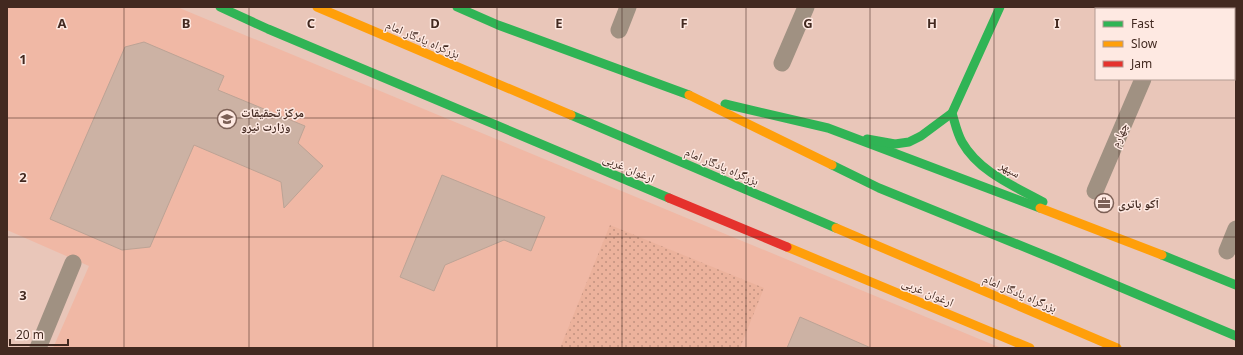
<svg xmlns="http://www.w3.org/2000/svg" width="1243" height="355" font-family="'Noto Sans','Noto Naskh Arabic',sans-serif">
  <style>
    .built { fill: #f0b8a5 }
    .park { fill: url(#park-dots) }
    .building { fill: #ccb2a4; stroke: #bca395 }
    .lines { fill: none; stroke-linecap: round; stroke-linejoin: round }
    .street { stroke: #a09182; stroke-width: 17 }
    .fast { stroke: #30b455; stroke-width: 9 }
    .slow { stroke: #ff9f0a; stroke-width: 9 }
    .jam { stroke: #e5322d; stroke-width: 9 }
    .grid { fill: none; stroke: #422920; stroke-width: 1; stroke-opacity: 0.55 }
    .labels { text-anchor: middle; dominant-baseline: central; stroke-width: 3; stroke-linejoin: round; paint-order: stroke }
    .street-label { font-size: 12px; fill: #422920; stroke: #fee9e2 }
    .poi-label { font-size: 12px; font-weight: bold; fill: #422920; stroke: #fee9e2; text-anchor: start }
    .grid-label { font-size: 13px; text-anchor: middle; font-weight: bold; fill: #422920; stroke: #fee9e2; stroke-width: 3; stroke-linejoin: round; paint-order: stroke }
  </style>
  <defs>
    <pattern id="park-dots" width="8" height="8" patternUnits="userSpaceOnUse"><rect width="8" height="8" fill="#ecb29c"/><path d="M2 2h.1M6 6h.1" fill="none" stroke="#c1917f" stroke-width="1.8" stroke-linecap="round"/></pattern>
  </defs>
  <rect width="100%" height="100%" fill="#e9c6b9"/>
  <path class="built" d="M 7,7 L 177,7 L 1001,348 L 53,348 L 89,266 L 7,230 Z"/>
  <path class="park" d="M 610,225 L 764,288 L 740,348 L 560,348 Z"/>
  <g class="building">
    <path d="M 144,42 L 224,76 L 218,90 L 305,126 L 298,143 L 323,166 L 284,208 L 281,182 L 194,145 L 150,247 L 122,250 L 50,219 L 125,47 Z"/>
    <path d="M 442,175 L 545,217 L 531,251 L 504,240 L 445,265 L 434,291 L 400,277 Z"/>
    <path d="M 800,317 L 871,348 L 787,348 Z"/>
  </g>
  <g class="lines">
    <g class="street">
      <path d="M 1172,9 L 1173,7"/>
      <path d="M 619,30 L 628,7"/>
      <path d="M 782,63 L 806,7"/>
      <path d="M 1095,191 L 1143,79"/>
      <path d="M 1227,251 L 1236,229"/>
      <path d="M 38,348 L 73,263"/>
    </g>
    <g class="fast">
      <path d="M 220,7 L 268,29 L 669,198"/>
      <path d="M 457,7 L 498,25 L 689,95"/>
      <path d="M 725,104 L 828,128 L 1040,208"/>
      <path d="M 952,113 C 955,123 957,133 962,142 C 979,172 1014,186 1043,202"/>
      <path d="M 571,115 L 836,228"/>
      <path d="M 867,139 L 895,144 L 909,142 L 921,136 L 952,113 L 1000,7"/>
      <path d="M 832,165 L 879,188 L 1056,260 L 1236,336"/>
      <path d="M 1162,255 L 1236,285"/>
    </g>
    <g class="slow">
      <path d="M 317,7 L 571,115"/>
      <path d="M 689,95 L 832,165"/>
      <path d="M 1040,208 L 1162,255"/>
      <path d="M 836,228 L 1117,348"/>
      <path d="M 787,247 L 1030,348"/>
    </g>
    <path class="jam" d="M 669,198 L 787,247"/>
  </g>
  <path class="grid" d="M 124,7 L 124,348M 249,7 L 249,348M 373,7 L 373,348M 497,7 L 497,348M 622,7 L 622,348M 746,7 L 746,348M 870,7 L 870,348M 994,7 L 994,348M 1119,7 L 1119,9M 1119,79 L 1119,348M 7,118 L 1236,118M 7,237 L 1236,237"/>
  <defs>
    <g id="university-ring" transform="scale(1)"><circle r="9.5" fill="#fee9e2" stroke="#7c6056" stroke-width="1.5"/><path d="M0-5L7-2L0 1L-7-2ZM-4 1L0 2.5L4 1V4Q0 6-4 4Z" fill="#7c6056"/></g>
    <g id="office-ring" transform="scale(1)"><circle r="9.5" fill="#fee9e2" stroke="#7c6056" stroke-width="1.5"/><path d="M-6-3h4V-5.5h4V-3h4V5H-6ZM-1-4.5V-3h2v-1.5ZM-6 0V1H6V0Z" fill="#7c6056"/></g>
  </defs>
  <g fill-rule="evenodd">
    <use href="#university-ring" x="227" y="119"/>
    <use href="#office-ring" x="1104" y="203"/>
  </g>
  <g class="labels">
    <g class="street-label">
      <text transform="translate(423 39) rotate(23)">بزرگراه یادگار امام</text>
      <text transform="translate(1119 135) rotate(-67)">چهارم</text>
      <text transform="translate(722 166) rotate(23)">بزرگراه یادگار امام</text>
      <text transform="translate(629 168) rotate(23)">ارغوان غربی</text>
      <text transform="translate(1010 169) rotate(30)">سپهر</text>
      <text transform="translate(928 292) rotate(23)">ارغوان غربی</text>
      <text transform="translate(1020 293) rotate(23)">بزرگراه یادگار امام</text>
    </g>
    <g class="poi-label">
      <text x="241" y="112">مرکز تحقیقات<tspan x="241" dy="14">وزارت نیرو</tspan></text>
      <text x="1118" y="203">آکو باتری</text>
    </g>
  </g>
  <g class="grid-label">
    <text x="62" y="28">A</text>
    <text x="186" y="28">B</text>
    <text x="311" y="28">C</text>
    <text x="435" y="28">D</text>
    <text x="559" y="28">E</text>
    <text x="684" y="28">F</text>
    <text x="808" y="28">G</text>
    <text x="932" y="28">H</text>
    <text x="1057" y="28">I</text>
    <text x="23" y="64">1</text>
    <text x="23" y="182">2</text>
    <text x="23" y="300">3</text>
  </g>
  <rect width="1243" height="355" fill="none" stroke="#422920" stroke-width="16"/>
  <rect x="1095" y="8" width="140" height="72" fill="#fee9e2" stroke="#b39c94"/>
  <rect x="1103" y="21" width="20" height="6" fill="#30b455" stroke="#b39c94"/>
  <text x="1131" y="28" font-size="12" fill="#422920">Fast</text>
  <rect x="1103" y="41" width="20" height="6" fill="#ff9f0a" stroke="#b39c94"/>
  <text x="1131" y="48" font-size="12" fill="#422920">Slow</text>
  <rect x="1103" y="61" width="20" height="6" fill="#e5322d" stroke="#b39c94"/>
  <text x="1131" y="68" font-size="12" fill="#422920">Jam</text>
  <path d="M10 339v6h58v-6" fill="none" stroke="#422920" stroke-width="2"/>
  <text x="16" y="339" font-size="12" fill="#422920" stroke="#fee9e2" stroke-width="3" paint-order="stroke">20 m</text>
</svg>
